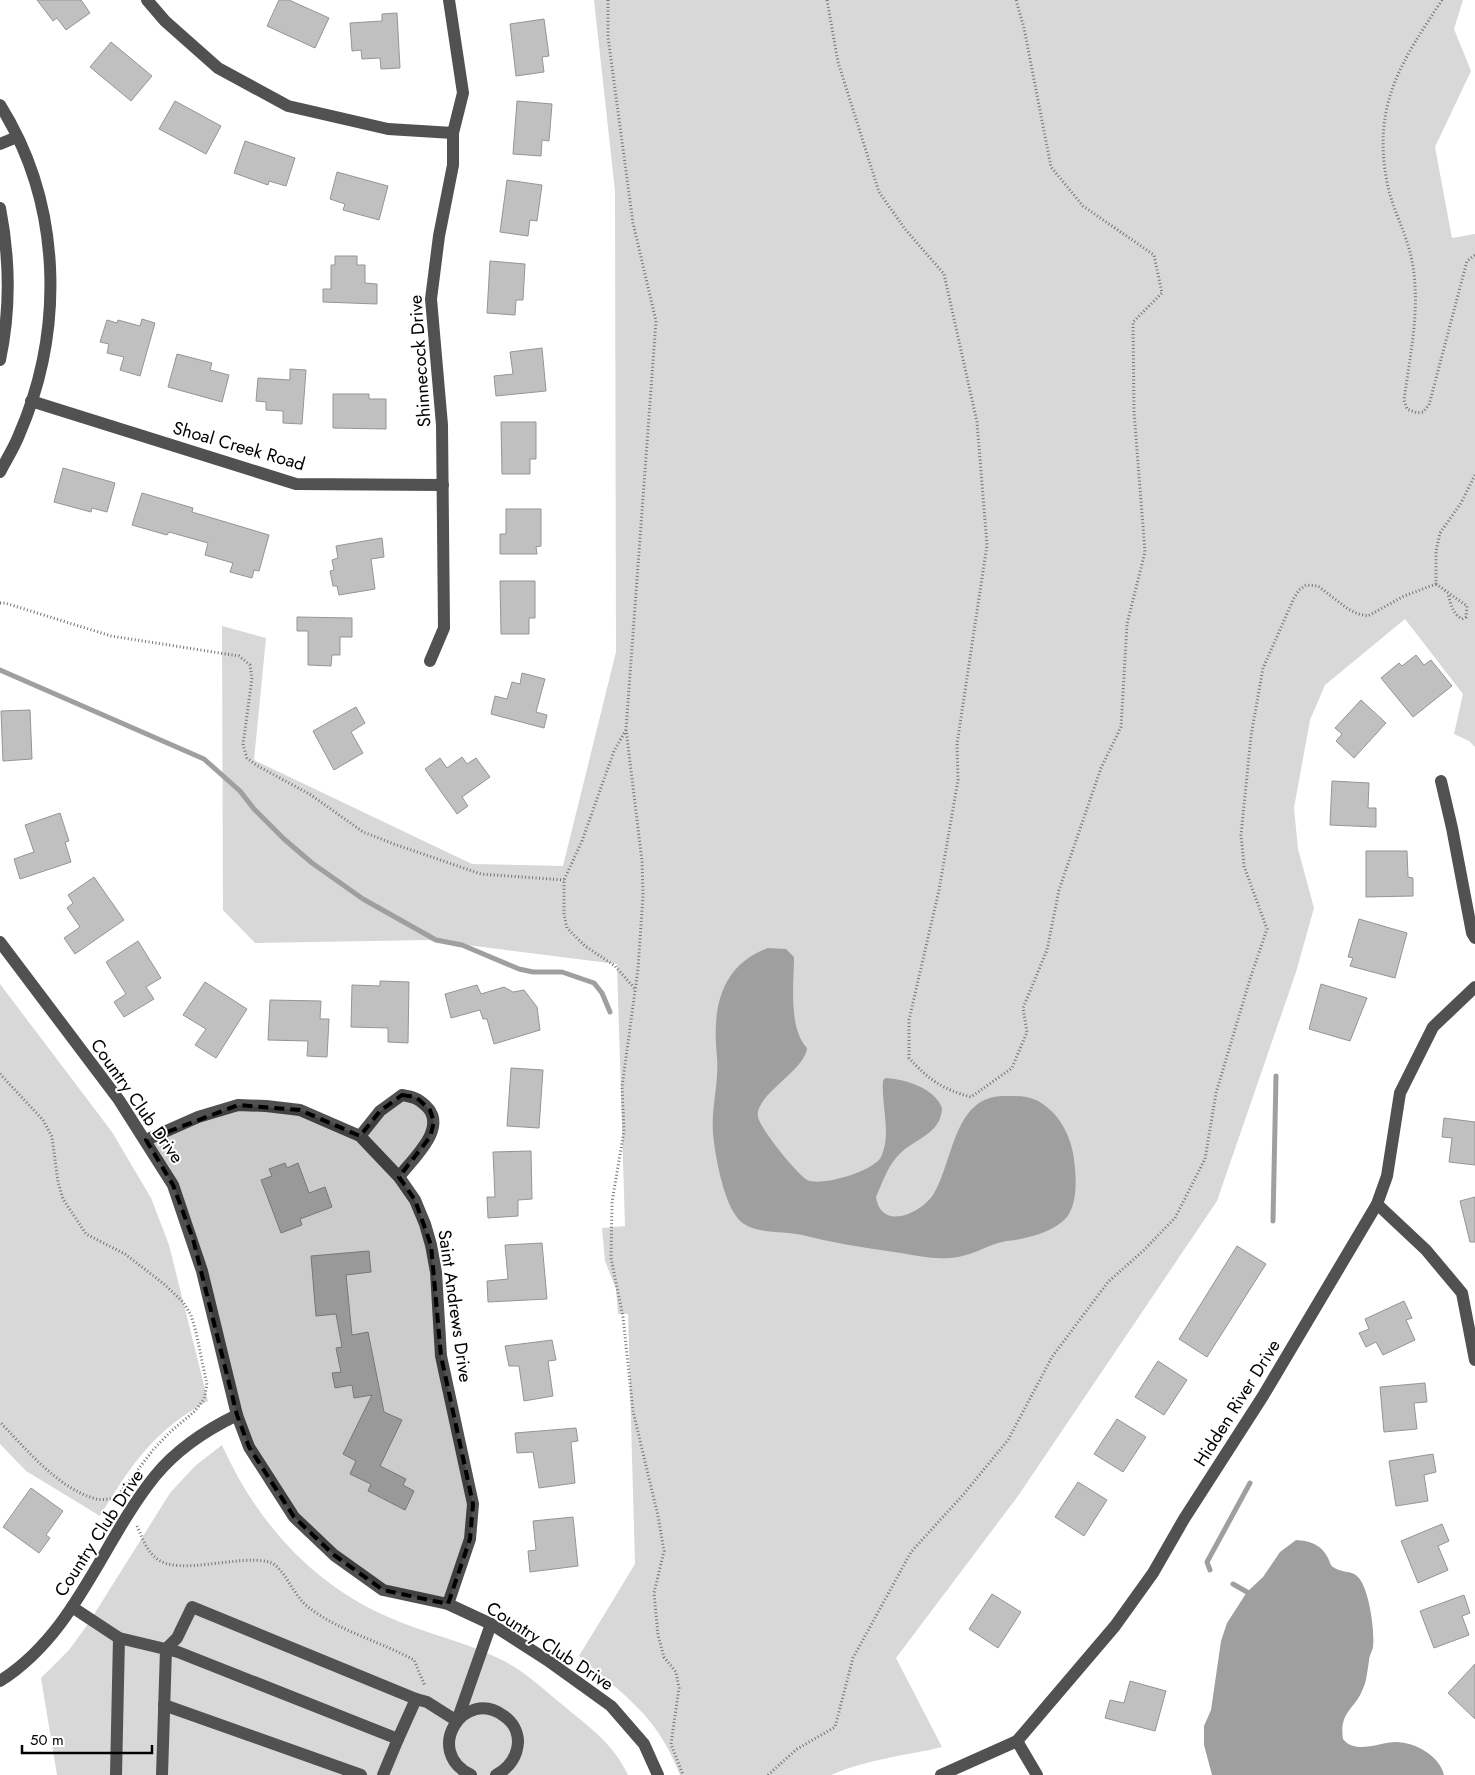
<svg xmlns="http://www.w3.org/2000/svg" width="1475" height="1775" font-family="Jost,sans-serif">
  <style>
    .green { fill: #d8d8d8 }
    .water { fill: #9f9f9f }
    .lines { fill: none; stroke-linecap: round; stroke-linejoin: round }
    .stream { stroke: #9f9f9f; stroke-width: 5 }
    .building { fill: #c0c0c0; stroke: #959595 }
    .path { stroke: #737373; stroke-width: 3; stroke-dasharray: 1 2.5; stroke-linecap: butt }
    .minor { stroke: #515151; stroke-width: 12 }
    .marked { fill: #000; fill-opacity: 0.2; stroke: #000; stroke-width: 4; stroke-dasharray: 10 6; stroke-linejoin: round }
    .labels { text-anchor: middle; dominant-baseline: central; stroke-width: 4; stroke-linejoin: round; paint-order: stroke }
    .street-label { font-size: 18px; fill: #000; stroke: #fff }
  </style>
  <rect width="100%" height="100%" fill="#fff"/>
  <g class="green">
    <path d="M 594,0 L 1463,0 L 1454,29 L 1471,71 L 1435,147 L 1452,238 L 1475,234 L 1475,747 L 1469,741 L 1454,734 L 1463,694 L 1405,619 L 1325,685 L 1310,720 L 1294,808 L 1298,849 L 1314,908 L 1296,972 L 1217,1201 L 1018,1496 L 896,1658 L 942,1747 C 904,1756 867,1759 831,1775 L 680,1775 C 656,1713 625,1697 579,1656 L 635,1564 L 628,1314 L 618,1314 L 616,1289 L 605,1261 L 602,1228 L 625,1226 L 617,964 L 428,940 L 255,943 L 223,910 L 222,626 L 266,638 L 254,760 L 472,864 L 563,866 L 616,652 L 615,191 Z"/>
    <path d="M 0,984 L 112,1132 L 151,1198 L 169,1245 L 208,1401 C 154,1430 131,1465 100,1516 L 26,1471 L 0,1444 Z"/>
    <path d="M 222,1445 C 253,1515 304,1575 373,1610 C 414,1631 459,1639 500,1659 C 525,1671 543,1689 564,1706 C 591,1729 612,1742 628,1775 L 57,1775 L 41,1678 L 69,1650 L 88,1624 L 170,1493 L 195,1466 Z"/>
  </g>
  <g class="water">
    <path d="M 768,948 L 786,949 L 794,957 C 794,983 788,1028 807,1048 C 805,1071 754,1095 758,1117 C 761,1130 796,1173 807,1180 C 821,1187 874,1171 881,1157 C 892,1134 881,1105 883,1081 L 885,1078 C 905,1079 935,1088 942,1108 C 941,1136 912,1138 896,1158 C 887,1168 882,1184 876,1197 C 881,1231 920,1214 933,1195 C 954,1162 953,1094 1006,1096 C 1017,1096 1027,1096 1036,1100 C 1056,1110 1069,1131 1073,1153 C 1076,1171 1079,1201 1067,1217 C 1053,1233 1026,1239 1006,1241 C 990,1244 975,1254 958,1257 C 934,1261 911,1254 887,1251 C 858,1247 831,1242 802,1235 C 782,1230 749,1236 736,1216 C 723,1198 715,1156 713,1133 C 711,1108 719,1083 717,1057 C 712,1011 719,966 768,948 Z"/>
    <path d="M 1296,1540 C 1310,1541 1321,1544 1328,1558 C 1330,1562 1330,1565 1333,1567 C 1340,1573 1352,1570 1358,1577 C 1369,1588 1375,1631 1373,1647 C 1372,1652 1369,1656 1369,1661 C 1367,1672 1367,1681 1362,1691 C 1354,1710 1339,1712 1343,1739 C 1355,1755 1380,1742 1396,1742 C 1415,1742 1440,1756 1444,1775 L 1212,1775 L 1204,1745 L 1204,1726 L 1211,1710 L 1221,1641 L 1227,1623 L 1247,1592 L 1263,1577 L 1280,1552 Z"/>
  </g>
  <g class="lines">
    <g class="stream">
      <path d="M 0,670 L 204,759 L 240,791 L 254,809 L 284,839 L 312,863 L 363,899 L 436,940 L 462,945 L 519,969 L 533,972 L 562,972 L 594,983 L 602,993 L 610,1012"/>
      <path d="M 1273,1221 L 1276,1076"/>
      <path d="M 1210,1570 L 1207,1562 L 1250,1483"/>
      <path d="M 1233,1584 L 1247,1592"/>
    </g>
  </g>
  <g class="building">
    <path d="M 37,0 L 81,0 L 90,13 L 66,30 L 57,18 L 53,21 Z"/>
    <path d="M 279,0 L 289,0 L 329,18 L 315,48 L 267,26 Z"/>
    <path d="M 397,13 L 400,68 L 381,69 L 380,58 L 362,59 L 361,50 L 352,51 L 350,23 L 382,21 L 382,14 Z"/>
    <path d="M 544,19 L 549,56 L 542,57 L 544,72 L 516,76 L 510,24 Z"/>
    <path d="M 111,42 L 152,76 L 131,101 L 90,67 Z"/>
    <path d="M 175,101 L 221,126 L 206,154 L 159,129 Z"/>
    <path d="M 517,101 L 552,104 L 549,141 L 542,140 L 541,156 L 513,154 Z"/>
    <path d="M 245,141 L 295,158 L 286,186 L 269,181 L 268,185 L 234,173 Z"/>
    <path d="M 337,172 L 388,186 L 379,220 L 343,210 L 345,204 L 330,199 Z"/>
    <path d="M 507,180 L 542,185 L 537,221 L 530,220 L 528,236 L 500,232 Z"/>
    <path d="M 335,256 L 357,256 L 357,265 L 365,265 L 365,283 L 377,284 L 377,304 L 323,302 L 323,289 L 331,289 L 331,265 L 335,265 Z"/>
    <path d="M 490,261 L 525,264 L 523,300 L 516,300 L 515,315 L 487,313 Z"/>
    <path d="M 142,319 L 155,323 L 140,376 L 120,370 L 124,357 L 107,353 L 109,344 L 100,342 L 107,320 L 117,323 L 118,320 L 140,326 Z"/>
    <path d="M 542,348 L 546,391 L 496,396 L 494,376 L 513,374 L 510,352 Z"/>
    <path d="M 177,354 L 212,363 L 210,370 L 229,375 L 222,402 L 168,387 Z"/>
    <path d="M 290,369 L 306,370 L 302,424 L 283,423 L 283,411 L 266,410 L 266,402 L 256,401 L 258,378 L 290,380 Z"/>
    <path d="M 333,394 L 369,394 L 369,399 L 386,399 L 386,429 L 333,428 Z"/>
    <path d="M 501,422 L 536,422 L 536,459 L 530,459 L 530,474 L 502,474 Z"/>
    <path d="M 63,468 L 115,483 L 107,512 L 92,508 L 91,512 L 54,502 Z"/>
    <path d="M 142,493 L 193,508 L 192,512 L 269,535 L 259,571 L 254,570 L 252,578 L 230,572 L 233,563 L 205,555 L 208,543 L 169,532 L 167,535 L 132,525 Z"/>
    <path d="M 506,509 L 541,509 L 541,546 L 536,547 L 537,554 L 500,554 L 500,534 L 506,534 Z"/>
    <path d="M 382,538 L 384,557 L 371,559 L 375,589 L 339,595 L 337,586 L 333,586 L 330,571 L 334,570 L 332,560 L 338,558 L 336,546 Z"/>
    <path d="M 500,581 L 535,581 L 535,618 L 529,618 L 529,634 L 501,634 Z"/>
    <path d="M 297,617 L 352,618 L 352,637 L 340,637 L 340,655 L 332,655 L 331,666 L 308,665 L 308,631 L 297,631 Z"/>
    <path d="M 1416,655 L 1424,665 L 1431,660 L 1452,686 L 1413,717 L 1381,678 L 1399,663 L 1402,666 Z"/>
    <path d="M 522,673 L 545,679 L 536,712 L 547,715 L 544,728 L 491,714 L 495,696 L 507,699 L 512,682 L 520,684 Z"/>
    <path d="M 1361,700 L 1386,723 L 1354,758 L 1336,741 L 1342,734 L 1335,728 Z"/>
    <path d="M 356,707 L 365,723 L 351,732 L 363,753 L 334,770 L 313,731 Z"/>
    <path d="M 30,710 L 32,759 L 3,761 L 1,711 Z"/>
    <path d="M 462,757 L 467,764 L 476,758 L 490,777 L 462,797 L 468,806 L 457,814 L 425,769 L 440,758 L 447,768 Z"/>
    <path d="M 1332,781 L 1369,783 L 1368,808 L 1376,808 L 1376,827 L 1330,825 Z"/>
    <path d="M 60,813 L 69,841 L 65,842 L 71,862 L 20,879 L 14,859 L 34,852 L 25,825 Z"/>
    <path d="M 1366,851 L 1407,851 L 1408,877 L 1413,878 L 1413,896 L 1366,897 Z"/>
    <path d="M 94,877 L 124,920 L 75,954 L 64,938 L 80,927 L 67,908 L 73,903 L 68,895 Z"/>
    <path d="M 1359,919 L 1407,933 L 1395,978 L 1350,966 L 1353,958 L 1348,957 Z"/>
    <path d="M 138,941 L 161,978 L 146,987 L 154,999 L 124,1017 L 114,1002 L 126,994 L 106,962 Z"/>
    <path d="M 380,981 L 409,982 L 408,1043 L 388,1042 L 388,1028 L 351,1027 L 352,985 L 380,986 Z"/>
    <path d="M 205,982 L 247,1009 L 216,1058 L 195,1045 L 206,1029 L 183,1015 Z"/>
    <path d="M 1321,984 L 1367,998 L 1350,1041 L 1309,1029 Z"/>
    <path d="M 477,985 L 481,994 L 504,987 L 513,992 L 524,990 L 537,1007 L 540,1030 L 494,1044 L 487,1019 L 483,1019 L 480,1010 L 451,1018 L 445,994 Z"/>
    <path d="M 270,1000 L 321,1001 L 320,1019 L 329,1019 L 327,1057 L 307,1056 L 308,1041 L 268,1040 Z"/>
    <path d="M 511,1068 L 543,1070 L 539,1128 L 507,1126 Z"/>
    <path d="M 1444,1118 L 1475,1122 L 1475,1165 L 1449,1162 L 1452,1138 L 1442,1137 Z"/>
    <path d="M 531,1151 L 532,1199 L 518,1200 L 518,1216 L 488,1218 L 487,1197 L 495,1197 L 493,1152 Z"/>
    <path d="M 285,1163 L 287,1168 L 298,1163 L 309,1193 L 325,1187 L 332,1207 L 300,1219 L 302,1225 L 281,1233 L 261,1180 L 272,1176 L 269,1169 Z"/>
    <path d="M 1475,1197 L 1475,1242 L 1470,1242 L 1460,1201 Z"/>
    <path d="M 542,1243 L 547,1299 L 488,1302 L 487,1281 L 508,1279 L 505,1245 Z"/>
    <path d="M 1237,1246 L 1266,1264 L 1207,1357 L 1179,1339 Z"/>
    <path d="M 369,1251 L 371,1272 L 346,1275 L 352,1335 L 368,1332 L 384,1412 L 402,1420 L 380,1466 L 406,1479 L 403,1485 L 414,1491 L 405,1510 L 368,1491 L 371,1484 L 350,1474 L 356,1461 L 343,1454 L 372,1395 L 354,1398 L 352,1385 L 335,1388 L 332,1373 L 341,1372 L 336,1348 L 342,1347 L 336,1314 L 316,1316 L 311,1256 Z"/>
    <path d="M 1404,1301 L 1412,1318 L 1406,1320 L 1415,1340 L 1383,1355 L 1376,1342 L 1366,1347 L 1359,1333 L 1369,1329 L 1365,1319 Z"/>
    <path d="M 552,1340 L 556,1360 L 548,1361 L 553,1396 L 524,1401 L 519,1366 L 509,1366 L 505,1346 Z"/>
    <path d="M 1158,1361 L 1187,1380 L 1164,1415 L 1135,1397 Z"/>
    <path d="M 1425,1383 L 1427,1402 L 1414,1403 L 1417,1429 L 1384,1432 L 1380,1387 Z"/>
    <path d="M 1117,1419 L 1146,1437 L 1123,1472 L 1094,1454 Z"/>
    <path d="M 576,1428 L 578,1441 L 571,1442 L 575,1483 L 539,1488 L 533,1452 L 517,1453 L 515,1433 Z"/>
    <path d="M 1433,1454 L 1436,1472 L 1424,1475 L 1428,1501 L 1396,1506 L 1389,1461 Z"/>
    <path d="M 1078,1482 L 1107,1500 L 1084,1536 L 1055,1517 Z"/>
    <path d="M 31,1488 L 63,1511 L 46,1535 L 50,1538 L 39,1553 L 3,1527 Z"/>
    <path d="M 573,1517 L 578,1566 L 530,1572 L 528,1551 L 536,1550 L 533,1521 Z"/>
    <path d="M 1442,1524 L 1449,1541 L 1438,1546 L 1448,1570 L 1418,1583 L 1401,1541 Z"/>
    <path d="M 992,1594 L 1021,1612 L 998,1648 L 969,1629 Z"/>
    <path d="M 1464,1595 L 1470,1613 L 1462,1616 L 1469,1635 L 1434,1648 L 1420,1611 Z"/>
    <path d="M 1475,1664 L 1475,1719 L 1448,1693 Z"/>
    <path d="M 1130,1681 L 1166,1691 L 1155,1731 L 1105,1718 L 1110,1700 L 1124,1703 Z"/>
  </g>
  <g class="lines">
    <g class="path">
      <path d="M 608,0 L 608,37 L 633,223 L 656,321 L 626,729 L 642,861 L 643,896 L 638,969 L 622,1087 L 624,1131 L 612,1202 L 611,1258 L 623,1317 L 633,1411 L 658,1516 L 664,1551 L 654,1593 L 658,1635 L 664,1657 L 676,1672 L 679,1688 L 671,1744 L 683,1775"/>
      <path d="M 827,0 L 838,62 L 879,192 L 905,229 L 944,274 L 977,422 L 987,545 L 957,744 L 958,780 L 939,890 L 909,1020 L 909,1058 C 929,1080 942,1089 971,1097 L 1012,1068 L 1027,1032 L 1023,1008 L 1047,950 L 1059,890 L 1101,768 L 1121,727 L 1127,624 L 1145,552 L 1134,412 L 1133,322 L 1162,293 L 1154,255 L 1083,206 L 1051,167 L 1024,28 L 1016,0"/>
      <path d="M 1442,0 C 1402,61 1372,104 1387,182 C 1392,209 1407,234 1412,261 C 1421,307 1410,355 1404,400 L 1407,409 L 1417,413 L 1423,412 L 1429,405 L 1467,261 L 1475,255"/>
      <path d="M 1436,584 L 1467,606 L 1466,617 L 1462,619 C 1452,613 1451,604 1448,594"/>
      <path d="M 0,603 L 5,603 L 111,636 L 239,656 L 250,665 L 252,678 L 243,745 L 247,758 L 256,765 L 311,795 L 363,832 L 394,844 L 481,874 L 564,880"/>
      <path d="M 626,730 L 614,751 L 582,841 L 564,880 L 564,915 L 567,928 L 585,946 L 615,966 L 636,990"/>
      <path d="M 0,1074 L 43,1120 L 52,1137 L 58,1182 L 63,1199 L 86,1234 L 125,1254 L 164,1284 L 183,1302 L 191,1315 L 196,1332 L 207,1385 L 204,1399 L 195,1411 L 169,1433 L 153,1450 L 116,1498 C 108,1499 101,1501 93,1498 C 57,1487 25,1448 0,1422"/>
      <path d="M 137,1526 C 142,1537 146,1550 156,1558 C 178,1577 238,1554 269,1562 C 285,1567 293,1596 308,1607 C 339,1631 379,1641 414,1660 L 425,1686"/>
      <path d="M 768,1775 L 797,1749 L 835,1727 L 853,1658 L 911,1552 L 963,1495 L 1008,1440 L 1052,1357 L 1108,1282 L 1143,1251 L 1175,1218 L 1205,1159 L 1216,1093 L 1250,979 L 1267,929 L 1244,866 L 1241,835 L 1251,736 L 1263,668 L 1294,598 L 1299,590 L 1306,585 L 1318,586 L 1348,609 L 1358,614 L 1368,616 L 1404,596 L 1436,584 L 1436,551 L 1440,533 L 1461,503 L 1475,475"/>
    </g>
    <g class="minor">
      <path d="M 147,0 L 165,21 L 218,68 L 288,106 L 388,129 L 453,133"/>
      <path d="M 0,105 C 62,204 65,329 19,435 C 14,448 6,460 0,472"/>
      <path d="M 0,144 L 17,137"/>
      <path d="M 0,208 C 10,259 11,308 0,360"/>
      <path d="M 31,401 L 296,484 L 443,485"/>
      <path d="M 430,661 L 444,628 L 442,425 L 431,299 L 439,236 L 453,165 L 453,133 L 463,93 L 449,0"/>
      <path d="M 1441,781 L 1452,828 L 1472,933 L 1475,938"/>
      <path d="M 0,942 L 119,1100 L 173,1185 L 202,1271 L 237,1415 L 249,1447 L 294,1517 L 334,1555 L 383,1590 L 448,1604 L 491,1624 L 547,1660 L 611,1706 L 644,1744 L 658,1775"/>
      <path d="M 360,1136 L 380,1111 L 402,1095 C 413,1097 418,1098 426,1106 C 449,1128 412,1159 399,1177"/>
      <path d="M 146,1140 L 198,1117 L 238,1105 L 266,1106 L 300,1110 L 360,1136 L 399,1177 L 415,1200 L 425,1224 L 431,1245 L 436,1272 L 441,1356 L 473,1504 L 470,1539 L 448,1604"/>
      <path d="M 1377,1204 L 1426,1250 L 1462,1293 L 1475,1360"/>
      <path d="M 72,1607 L 119,1638 L 178,1652 L 398,1739 L 416,1699 L 427,1702 L 457,1721 L 491,1624"/>
      <path d="M 0,1681 C 76,1633 101,1543 155,1476 C 177,1449 206,1430 237,1415"/>
      <path d="M 164,1705 L 361,1775"/>
      <path d="M 1017,1741 L 1037,1775"/>
      <path d="M 116,1775 L 119,1638"/>
      <path d="M 162,1775 L 166,1649 L 177,1638 L 192,1607 L 416,1699"/>
      <path d="M 383,1775 L 398,1739"/>
      <path d="M 471,1775 C 422,1751 465,1686 504,1716 C 513,1722 518,1732 518,1742 C 517,1758 509,1768 496,1775"/>
      <path d="M 941,1775 L 1017,1741 L 1115,1626 L 1153,1573 L 1184,1519 L 1263,1396 L 1377,1204 L 1387,1176 L 1400,1093 L 1433,1027 L 1475,987"/>
    </g>
  </g>
  <path class="marked" d="M 402,1095 L 416,1097 L 430,1110 L 434,1122 L 430,1137 L 399,1177 L 415,1200 L 431,1245 L 441,1356 L 473,1504 L 470,1539 L 448,1604 L 383,1590 L 334,1555 L 294,1517 L 249,1447 L 237,1415 L 193,1239 L 173,1185 L 146,1140 L 238,1105 L 300,1110 L 360,1136 L 380,1111 Z"/>
  <g class="labels">
    <g class="street-label">
      <text transform="translate(420 361) rotate(-94)">Shinnecock Drive</text>
      <text transform="translate(239 446) rotate(16)">Shoal Creek Road</text>
      <text transform="translate(137 1101) rotate(55)">Country Club Drive</text>
      <text transform="translate(455 1306) rotate(82)">Saint Andrews Drive</text>
      <text transform="translate(1237 1403) rotate(-58)">Hidden River Drive</text>
      <text transform="translate(99 1533) rotate(-57)">Country Club Drive</text>
      <text transform="translate(550 1646) rotate(33)">Country Club Drive</text>
    </g>
  </g>
  <path d="M22 1745v8h130v-8" fill="none" stroke="#000000" stroke-width="2.5"/>
  <text x="30" y="1745" font-size="15" fill="#000000" stroke="#ffffff" stroke-width="4" paint-order="stroke">50 m</text>
</svg>
